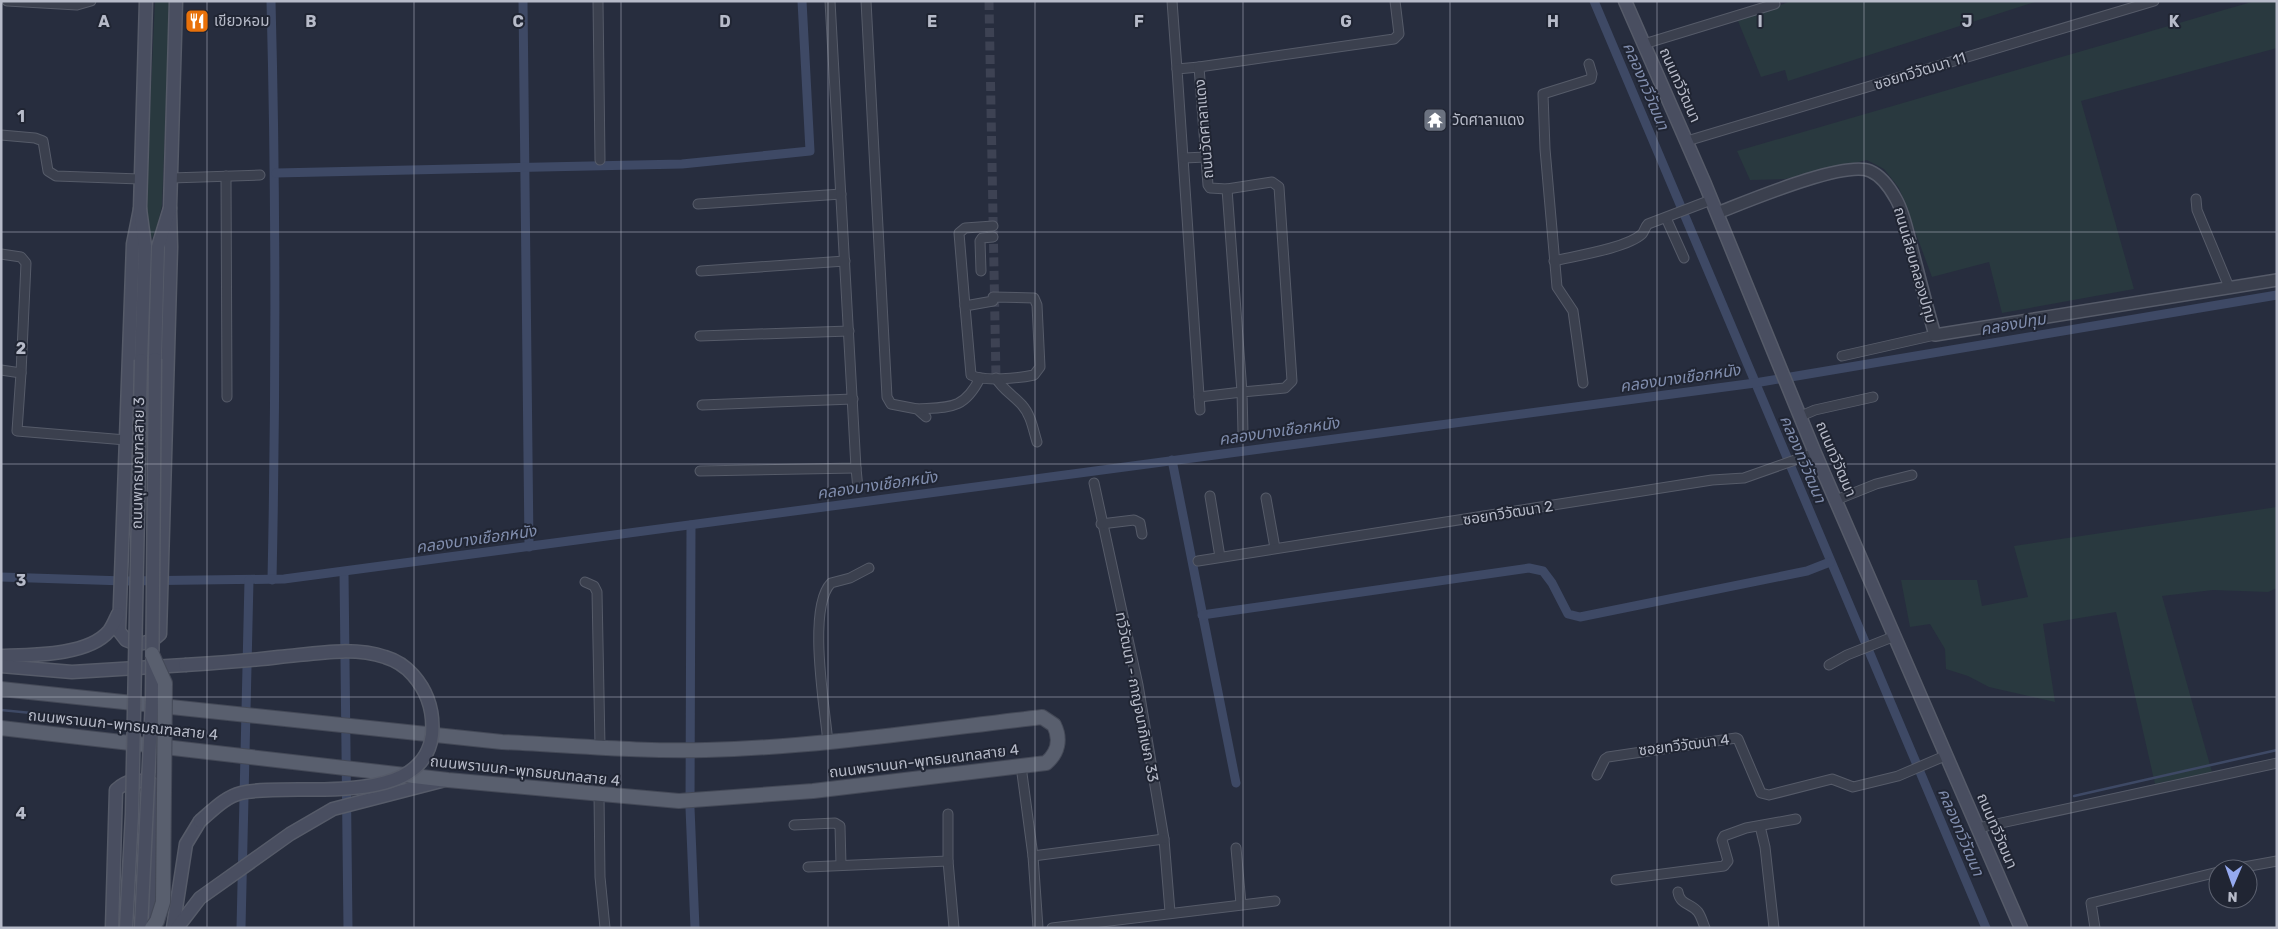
<svg xmlns="http://www.w3.org/2000/svg" width="2278" height="929" font-family="Rubik,'Noto Sans Thai',sans-serif">
  <style>
    .green { fill: #29393f }
    .lines { fill: none; stroke-linecap: round; stroke-linejoin: round }
    .stream { stroke: #3e4965; stroke-width: 2.5 }
    .canal { stroke: #3e4965; stroke-width: 9 }
    .minor-tunnel { stroke: #3d4253; stroke-width: 9; stroke-dasharray: 9 4.5; stroke-linecap: butt }
    .minor-casing { stroke: #565b69; stroke-width: 11 }
    .tertiary-casing { stroke: #565b69; stroke-width: 14 }
    .secondary-casing { stroke: #565b69; stroke-width: 15 }
    .primary-casing { stroke: #444957; stroke-width: 16 }
    .minor { stroke: #3b404e; stroke-width: 9 }
    .tertiary { stroke: #3b404e; stroke-width: 11 }
    .secondary { stroke: #494e60; stroke-width: 12 }
    .primary { stroke: #595f6e; stroke-width: 14 }
    .secondary-bridge-casing { stroke: #565b69; stroke-width: 15; stroke-linecap: butt }
    .primary-bridge-casing { stroke: #444957; stroke-width: 16; stroke-linecap: butt }
    .secondary-bridge { stroke: #494e60; stroke-width: 12 }
    .primary-bridge { stroke: #595f6e; stroke-width: 14 }
    .grid { fill: none; stroke: #b7bbc9; stroke-width: 1; stroke-opacity: 0.55 }
    .labels { text-anchor: middle; dominant-baseline: central; stroke-width: 4; stroke-linejoin: round; paint-order: stroke }
    .poi-label { font-size: 15px; fill: #b7bbc9; stroke: #202533; text-anchor: start }
    .street-label { font-size: 15px; fill: #b7bbc9; stroke: #202533 }
    .water-label { font-size: 16px; font-style: italic; fill: #818eae; stroke: #202533 }
    .grid-label { font-size: 16px; text-anchor: middle; font-weight: bold; fill: #b7bbc9; stroke: #202533; stroke-width: 4; stroke-linejoin: round; paint-order: stroke }
  </style>
  <rect width="100%" height="100%" fill="#272d3e"/>
  <g class="green">
    <path d="M 155,1 L 170,1 L 162,205 L 158,223 L 152,239 L 145,217 Z"/>
    <path d="M 1791,1 L 2038,1 L 1788,81 L 1785,70 L 1761,77 L 1738,21 Z"/>
    <path d="M 2255,1 L 2277,1 L 2277,48 L 2081,101 L 2134,289 L 2002,313 L 1989,262 L 1932,277 L 1899,188 L 1884,169 L 1867,160 L 1785,179 L 1750,180 L 1737,151 Z"/>
    <path d="M 2277,507 L 2277,588 L 2268,592 L 2213,590 L 2162,596 L 2212,772 L 2155,784 L 2116,612 L 2043,624 L 2055,702 L 1989,687 L 1968,676 L 1946,669 L 1945,649 L 1930,624 L 1910,627 L 1901,580 L 1977,580 L 1982,606 L 2028,597 L 2014,546 Z"/>
  </g>
  <g class="lines">
    <g class="stream">
      <path d="M 1,710 L 62,716"/>
      <path d="M 2074,796 L 2277,750"/>
    </g>
    <g class="canal">
      <path d="M 271,1 C 276,194 276,387 272,580"/>
      <path d="M 523,1 L 529,547"/>
      <path d="M 1594,1 L 1986,928"/>
      <path d="M 276,173 L 682,164 L 810,151 L 802,1"/>
      <path d="M 1172,460 L 1236,783"/>
      <path d="M 691,525 L 690,808 L 695,928"/>
      <path d="M 344,572 L 348,928"/>
      <path d="M 1,577 L 125,581 L 284,579 L 1755,383 L 2277,295"/>
      <path d="M 1202,615 L 1529,568 L 1543,571 L 1552,583 L 1568,614 L 1580,617 L 1807,571 L 1830,562"/>
      <path d="M 241,928 L 249,580"/>
    </g>
    <path class="minor-tunnel" d="M 989,1 L 996,378"/>
    <g class="minor-casing">
      <g id="minor">
        <path d="M 7,1 L 77,5 L 91,1"/>
        <path d="M 598,1 L 600,160"/>
        <path d="M 866,1 L 887,397 L 891,404 L 917,409 L 926,417"/>
        <path d="M 1172,1 L 1177,69"/>
        <path d="M 1644,44 L 1775,4"/>
        <path d="M 1199,67 L 1177,69 L 1200,410"/>
        <path d="M 1,135 L 35,138 L 43,141 L 48,171 L 56,176 L 140,179"/>
        <path d="M 1687,141 L 2154,1"/>
        <path d="M 1184,158 L 1206,157"/>
        <path d="M 226,176 L 227,397"/>
        <path d="M 171,178 L 260,175"/>
        <path d="M 2196,199 L 2197,210 L 2229,287"/>
        <path d="M 698,204 L 841,194"/>
        <path d="M 1666,218 L 1684,258"/>
        <path d="M 1,254 L 21,257 L 26,263 L 21,373"/>
        <path d="M 1554,261 C 1575,256 1627,248 1642,234 C 1644,232 1645,227 1648,224 L 1711,200"/>
        <path d="M 701,271 L 845,261"/>
        <path d="M 981,271 L 980,241 L 982,238 L 993,237"/>
        <path d="M 993,297 L 1034,298 L 1037,305 L 1040,367 L 1034,375 C 1020,378 983,382 971,375 L 965,306 L 993,301"/>
        <path d="M 965,306 L 959,233 L 965,228 L 993,226"/>
        <path d="M 700,336 L 849,331"/>
        <path d="M 1842,356 L 1935,335"/>
        <path d="M 1,370 L 21,373 L 17,431 L 126,440"/>
        <path d="M 996,378 C 1002,389 1013,395 1022,405 C 1031,415 1033,429 1037,442"/>
        <path d="M 1583,383 L 1573,311 L 1557,287 L 1545,149 L 1543,94 L 1591,79 L 1592,74 L 1589,64"/>
        <path d="M 1199,397 L 1242,392 L 1227,189"/>
        <path d="M 702,405 L 853,399"/>
        <path d="M 917,409 C 950,407 964,410 980,378"/>
        <path d="M 1801,416 L 1815,410 L 1873,397"/>
        <path d="M 1243,433 L 1242,392 L 1285,388 L 1292,381 L 1279,187 L 1272,182 L 1227,189 L 1210,188 L 1208,185 L 1199,67 L 1394,39 L 1399,34 L 1395,1"/>
        <path d="M 856,468 L 858,489"/>
        <path d="M 700,471 L 856,468 L 830,1"/>
        <path d="M 1094,483 L 1138,685 L 1164,839 L 1170,912"/>
        <path d="M 1210,496 L 1220,557"/>
        <path d="M 1266,498 L 1275,548"/>
        <path d="M 1836,500 L 1876,484 L 1912,475"/>
        <path d="M 1101,524 L 1134,520 L 1140,523 L 1142,534"/>
        <path d="M 1198,561 L 1712,480 L 1744,478 L 1815,453"/>
        <path d="M 585,582 L 594,586 L 597,592 L 600,746"/>
        <path d="M 1829,665 L 1847,655 L 1895,636"/>
        <path d="M 828,743 C 825,708 807,608 831,583 L 850,578 L 869,568"/>
        <path d="M 1021,766 L 1033,856 L 1038,928"/>
        <path d="M 1597,775 L 1605,759 L 1608,757 L 1736,738 L 1738,739 L 1761,793 L 1769,795 L 1832,779 L 1853,787 L 1898,776 L 1947,755"/>
        <path d="M 599,795 L 600,877 L 605,928"/>
        <path d="M 948,814 L 948,861 L 954,928"/>
        <path d="M 794,825 L 835,823 L 840,826 L 841,865"/>
        <path d="M 1760,826 L 1765,847 L 1774,928"/>
        <path d="M 1978,828 L 2277,763"/>
        <path d="M 1236,848 L 1241,904"/>
        <path d="M 1033,856 L 1164,839"/>
        <path d="M 808,867 L 948,861"/>
        <path d="M 2233,869 L 2277,861"/>
        <path d="M 1616,880 L 1724,866 L 1728,861 L 1722,840 L 1724,836 L 1746,828 L 1796,819"/>
        <path d="M 1678,892 C 1680,905 1691,903 1698,912 C 1701,916 1703,923 1705,928"/>
        <path d="M 1052,928 L 1275,901"/>
        <path d="M 2095,928 L 2091,903 L 2218,872"/>
      </g>
    </g>
    <g class="tertiary-casing">
      <path id="tertiary" d="M 1717,213 C 1746,202 1844,160 1870,171 C 1882,176 1890,188 1896,199 C 1905,215 1908,235 1913,253 C 1920,280 1927,308 1935,335 L 2277,280"/>
    </g>
    <g class="secondary-casing">
      <g id="secondary">
        <path d="M 1625,1 L 1705,184 L 1815,453 L 2021,928"/>
        <path d="M 140,209 L 133,244 L 119,631 L 126,640 C 139,646 150,644 160,634 L 171,247 L 170,208"/>
        <path d="M 155,359 L 158,247 L 170,208 L 176,1"/>
        <path d="M 141,360 L 145,246 L 140,209 L 146,1"/>
        <path d="M 1,656 C 31,655 88,656 109,631 C 113,626 115,620 118,614"/>
        <path d="M 1,666 L 72,672 L 185,665"/>
        <path d="M 112,928 L 116,790 C 127,780 137,779 151,783 L 157,790 L 155,919"/>
        <path d="M 173,928 L 186,844 L 200,821"/>
        <path d="M 177,928 L 200,898 L 290,834 L 333,809 L 445,780"/>
      </g>
    </g>
    <g class="primary-casing">
      <path id="primary" d="M 1,689 L 502,742 C 570,745 639,752 706,750 C 819,747 930,730 1042,717 L 1054,725 C 1061,739 1058,753 1046,763 L 813,791 L 679,801 L 448,780 L 1,728"/>
    </g>
    <use href="#minor" class="minor"/>
    <use href="#tertiary" class="tertiary"/>
    <use href="#secondary" class="secondary"/>
    <use href="#primary" class="primary"/>
    <g class="secondary-bridge-casing">
      <g id="secondary-bridge">
        <path d="M 185,665 C 216,663 248,661 279,657 C 313,654 352,646 385,657 C 395,660 406,667 413,675 C 428,692 434,713 432,735 C 423,811 291,781 241,793 C 225,797 213,810 200,821"/>
        <path d="M 126,928 L 132,814 L 141,360"/>
        <path d="M 141,928 L 152,700 L 155,359"/>
      </g>
    </g>
    <g class="primary-bridge-casing">
      <path id="primary-bridge" d="M 152,928 L 157,921 L 163,902 L 165,683 L 152,654"/>
    </g>
    <use href="#secondary-bridge" class="secondary-bridge"/>
    <use href="#primary-bridge" class="primary-bridge"/>
  </g>
  <path class="grid" d="M 207,1 L 207,928M 414,1 L 414,928M 621,1 L 621,928M 828,1 L 828,928M 1035,1 L 1035,928M 1243,1 L 1243,928M 1450,1 L 1450,928M 1657,1 L 1657,928M 1864,1 L 1864,928M 2071,1 L 2071,928M 1,232 L 2277,232M 1,464 L 2277,464M 1,697 L 2277,697"/>
  <defs>
    <g id="restaurant-square" transform="scale(1.25)"><rect x="-9" y="-9" width="18" height="18" rx="4" fill="#e8710a" stroke="#202533"/><path d="M-5-6h1v4h1v-4h1v4h1v-4h1v5L-1.5 .5V6h-2V.5L-5-1ZM5-6V6H3V1.5H1.5Q1.5-4 5-6Z" fill="#fff"/></g>
    <g id="temple-square" transform="scale(1.25)"><rect x="-9" y="-9" width="18" height="18" rx="4" fill="#6b7280" stroke="#202533"/><path d="M0-6L5-2H3V0L6.5 2.5H4V6H1.5V3h-3V6H-4V2.5H-6.5L-3 0V-2H-5Z" fill="#fff"/></g>
  </defs>
  <g fill-rule="evenodd">
    <use href="#restaurant-square" x="197" y="21"/>
    <use href="#temple-square" x="1435" y="120"/>
  </g>
  <g class="labels">
    <g class="poi-label">
      <text x="214" y="21">เขียวหอม</text>
      <text x="1452" y="120">วัดศาลาแดง</text>
    </g>
    <g class="street-label">
      <text transform="translate(1920 71) rotate(-17)">ซอยทวีวัฒนา 11</text>
      <text transform="translate(1680 85) rotate(66)">ถนนทวีวัฒนา</text>
      <text transform="translate(1204 129) rotate(-95)">ถนนวัดศาลาแดง</text>
      <text transform="translate(1915 265) rotate(74)">ถนนเลียบคลองปทุม</text>
      <text transform="translate(1836 459) rotate(67)">ถนนทวีวัฒนา</text>
      <text transform="translate(138 463) rotate(-89)">ถนนพุทธมณฑลสาย 3</text>
      <text transform="translate(1508 513) rotate(-9)">ซอยทวีวัฒนา 2</text>
      <text transform="translate(1137 697) rotate(79)">ทวีวัฒนา - กาญจนาภิเษก 33</text>
      <text transform="translate(123 725) rotate(6)">ถนนพรานนก-พุทธมณฑลสาย 4</text>
      <text transform="translate(1684 745) rotate(-7)">ซอยทวีวัฒนา 4</text>
      <text transform="translate(924 761) rotate(-7)">ถนนพรานนก-พุทธมณฑลสาย 4</text>
      <text transform="translate(525 771) rotate(6)">ถนนพรานนก-พุทธมณฑลสาย 4</text>
      <text transform="translate(1997 831) rotate(67)">ถนนทวีวัฒนา</text>
    </g>
    <g class="water-label">
      <text transform="translate(1646 86) rotate(67)">คลองทวีวัฒนา</text>
      <text transform="translate(2013 324) rotate(-10)">คลองปทุม</text>
      <text transform="translate(1680 378) rotate(-8)">คลองบางเชือกหนัง</text>
      <text transform="translate(1279 431) rotate(-8)">คลองบางเชือกหนัง</text>
      <text transform="translate(1803 459) rotate(67)">คลองทวีวัฒนา</text>
      <text transform="translate(877 485) rotate(-8)">คลองบางเชือกหนัง</text>
      <text transform="translate(476 539) rotate(-8)">คลองบางเชือกหนัง</text>
      <text transform="translate(1961 832) rotate(67)">คลองทวีวัฒนา</text>
    </g>
  </g>
  <g class="grid-label">
    <text x="104" y="27">A</text>
    <text x="311" y="27">B</text>
    <text x="518" y="27">C</text>
    <text x="725" y="27">D</text>
    <text x="932" y="27">E</text>
    <text x="1139" y="27">F</text>
    <text x="1346" y="27">G</text>
    <text x="1553" y="27">H</text>
    <text x="1760" y="27">I</text>
    <text x="1967" y="27">J</text>
    <text x="2174" y="27">K</text>
    <text x="21" y="122">1</text>
    <text x="21" y="354">2</text>
    <text x="21" y="586">3</text>
    <text x="21" y="819">4</text>
  </g>
  <rect width="2278" height="929" fill="none" stroke="#b7bbc9" stroke-width="5"/>
  <g transform="translate(2233 884) rotate(182)"><circle r="24" fill="#202533" stroke="#5c616f"/>
  <path d="M0-4L9 19L0 12L-9 19Z" fill="#95aaf0"/>
  <text y="-8" font-size="14" font-weight="bold" text-anchor="middle" fill="#b7bbc9">N</text>
  </g>
</svg>
